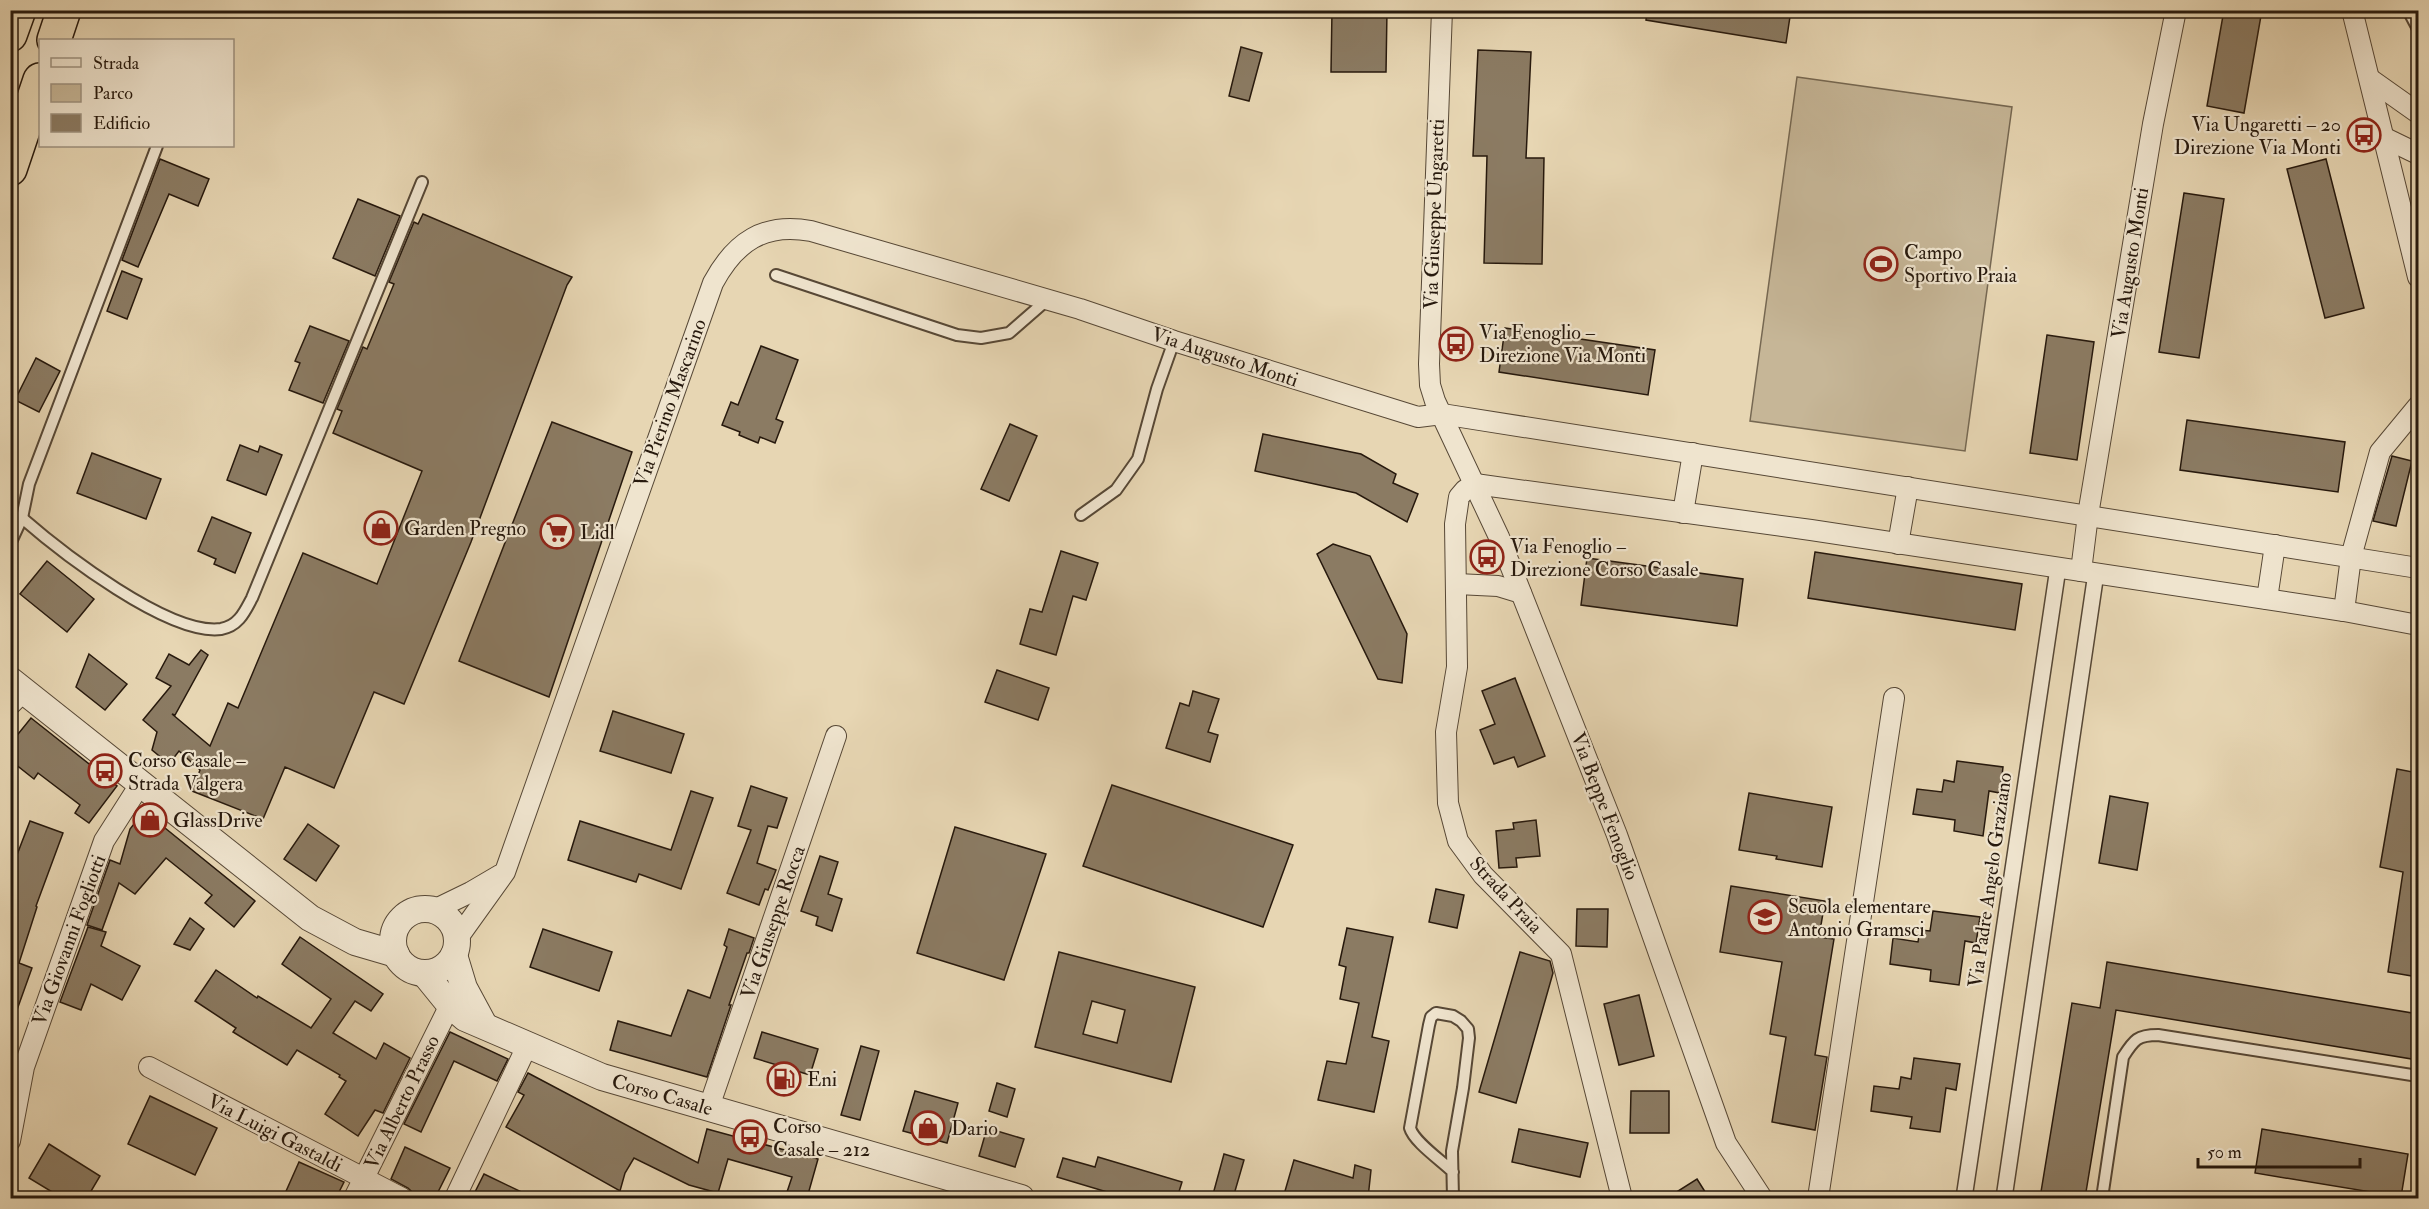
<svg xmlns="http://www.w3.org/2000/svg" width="2429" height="1209" font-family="'IM FELL Double Pica',serif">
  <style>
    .green { fill: #c6b697; stroke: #766852; stroke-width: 1.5 }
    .building { fill: #8b7b63; stroke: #27190d; stroke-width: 1.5; fill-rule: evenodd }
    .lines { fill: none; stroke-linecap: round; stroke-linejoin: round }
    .service-casing { stroke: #574836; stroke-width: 14 }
    .pedestrian-casing { stroke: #574836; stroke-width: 18 }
    .minor-casing { stroke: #574836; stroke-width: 22 }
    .tertiary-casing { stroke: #574836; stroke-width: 28 }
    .motorway-casing { stroke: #27190d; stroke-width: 36 }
    .service { stroke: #efe4ce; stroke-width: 10 }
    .pedestrian { stroke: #efe4ce; stroke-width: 15 }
    .minor { stroke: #efe4ce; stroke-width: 20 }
    .tertiary { stroke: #efe4ce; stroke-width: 26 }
    .motorway { stroke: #e7d6b3; stroke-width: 33 }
    .labels { text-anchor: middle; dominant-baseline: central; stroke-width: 4.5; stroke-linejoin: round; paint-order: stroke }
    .poi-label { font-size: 20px; fill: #27190d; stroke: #efe4ce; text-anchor: start }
    .street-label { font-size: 20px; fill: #27190d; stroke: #efe4ce }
  </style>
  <rect width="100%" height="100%" fill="#e7d6b3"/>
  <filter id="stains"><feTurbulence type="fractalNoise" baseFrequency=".00333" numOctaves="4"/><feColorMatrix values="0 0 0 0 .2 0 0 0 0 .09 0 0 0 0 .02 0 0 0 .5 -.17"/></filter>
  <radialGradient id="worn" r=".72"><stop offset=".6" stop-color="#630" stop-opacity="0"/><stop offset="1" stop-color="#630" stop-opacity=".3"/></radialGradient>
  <path class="green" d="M 1797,77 L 2012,107 L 1965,451 L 1750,421 Z"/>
  <g class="building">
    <path d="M 1332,10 L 1387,10 L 1386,72 L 1331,72 Z"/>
    <path d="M 1647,10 L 1791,10 L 1786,43 L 1646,20 Z"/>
    <path d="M 2224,10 L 2262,10 L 2244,113 L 2207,106 Z"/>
    <path d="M 1241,47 L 1262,53 L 1249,101 L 1229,96 Z"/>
    <path d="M 1478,50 L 1531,52 L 1526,158 L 1544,158 L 1542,264 L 1484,263 L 1487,156 L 1473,156 Z"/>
    <path d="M 160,159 L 209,179 L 198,206 L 169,194 L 138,267 L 122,260 Z"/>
    <path d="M 2326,159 L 2364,308 L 2325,318 L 2287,169 Z"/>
    <path d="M 2184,193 L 2224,199 L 2199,358 L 2159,352 Z"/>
    <path d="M 358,199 L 400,216 L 375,276 L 333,258 Z"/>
    <path d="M 423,214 L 572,277 L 567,285 L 471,542 L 404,704 L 374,692 L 334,788 L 285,767 L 263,819 L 192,791 L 200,770 L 179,751 L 169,764 L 152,750 L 157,732 L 143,720 L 171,686 L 156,678 L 169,654 L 189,665 L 201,650 L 208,655 L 175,715 L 172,714 L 210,746 L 228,703 L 238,708 L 303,553 L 377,584 L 422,471 L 333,433 L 342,411 L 337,409 L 363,347 L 367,349 L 394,284 L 389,282 L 414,222 L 418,224 Z"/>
    <path d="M 122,271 L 142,279 L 127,319 L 107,311 Z"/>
    <path d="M 310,326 L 349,341 L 323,403 L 289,390 L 300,363 L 295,361 Z"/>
    <path d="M 1505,328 L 1655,350 L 1648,395 L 1499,372 Z"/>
    <path d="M 2047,335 L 2094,342 L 2077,460 L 2030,453 Z"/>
    <path d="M 761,346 L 798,360 L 776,419 L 783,422 L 775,443 L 760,437 L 758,443 L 739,435 L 740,432 L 722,425 L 731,402 L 738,405 Z"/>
    <path d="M 36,358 L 60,371 L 39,412 L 15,400 Z"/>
    <path d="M 2187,420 L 2345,442 L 2338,492 L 2180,470 Z"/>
    <path d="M 552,422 L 632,452 L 549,697 L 459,661 Z"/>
    <path d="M 1010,424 L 1037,436 L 1009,501 L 981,489 Z"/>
    <path d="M 1263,434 L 1361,454 L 1396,474 L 1393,483 L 1418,494 L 1407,522 L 1356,493 L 1255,471 Z"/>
    <path d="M 240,445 L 258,452 L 260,446 L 282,455 L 266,495 L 227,480 Z"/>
    <path d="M 92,453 L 161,479 L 146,519 L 77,493 Z"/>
    <path d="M 2392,456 L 2412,461 L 2396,526 L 2373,521 Z"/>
    <path d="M 212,517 L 251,533 L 235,573 L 214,564 L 216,559 L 198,551 Z"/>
    <path d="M 1333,544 L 1370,556 L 1407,634 L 1402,683 L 1378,679 L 1317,554 Z"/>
    <path d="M 1061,551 L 1098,563 L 1086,600 L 1073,596 L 1056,655 L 1020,644 L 1030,609 L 1042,612 Z"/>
    <path d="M 1815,552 L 2022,584 L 2015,630 L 1808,598 Z"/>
    <path d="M 1587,558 L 1743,579 L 1737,626 L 1581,605 Z"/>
    <path d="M 47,561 L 94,599 L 67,632 L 20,594 Z"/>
    <path d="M 89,654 L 127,684 L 105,710 L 76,687 Z"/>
    <path d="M 997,670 L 1049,688 L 1038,720 L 985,702 Z"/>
    <path d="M 1515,678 L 1545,756 L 1518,767 L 1514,757 L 1494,764 L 1480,730 L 1495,724 L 1482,691 Z"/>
    <path d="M 1193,691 L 1219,699 L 1208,732 L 1218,735 L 1210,762 L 1166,748 L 1180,703 L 1189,706 Z"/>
    <path d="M 613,711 L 684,734 L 671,773 L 600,751 Z"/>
    <path d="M 31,718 L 117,786 L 89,823 L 75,813 L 80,805 L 38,773 L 34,779 L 10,760 L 10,744 Z"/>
    <path d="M 1957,761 L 2003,767 L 2000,793 L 1989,791 L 1983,836 L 1954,831 L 1955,820 L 1913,814 L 1917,789 L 1942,792 L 1944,780 L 1954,782 Z"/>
    <path d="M 2397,769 L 2418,773 L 2418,977 L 2388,972 L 2403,872 L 2380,867 Z"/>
    <path d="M 1112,785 L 1293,845 L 1263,927 L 1083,866 Z"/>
    <path d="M 751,786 L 787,798 L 777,828 L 768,826 L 757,863 L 776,870 L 768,890 L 765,889 L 759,905 L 727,893 L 751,830 L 738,826 Z"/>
    <path d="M 691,791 L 713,798 L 681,889 L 639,874 L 636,882 L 568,860 L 580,821 L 671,850 Z"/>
    <path d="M 1749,793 L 1832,807 L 1822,867 L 1776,859 L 1777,856 L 1739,850 Z"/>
    <path d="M 2110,796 L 2148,803 L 2137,870 L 2099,863 Z"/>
    <path d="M 144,811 L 255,901 L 234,927 L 205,903 L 212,895 L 166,858 L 135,894 L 119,883 L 102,930 L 87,925 L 110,860 L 120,864 L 130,829 Z"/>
    <path d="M 1536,820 L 1540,856 L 1516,858 L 1517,867 L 1499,868 L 1496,831 L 1514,829 L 1513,823 Z"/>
    <path d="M 30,821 L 63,833 L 36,906 L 37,907 L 19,963 L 32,968 L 13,1021 L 10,1020 L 10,873 Z"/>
    <path d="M 308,824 L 339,846 L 316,881 L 284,859 Z"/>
    <path d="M 955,827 L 1046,854 L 1004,980 L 917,953 Z"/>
    <path d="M 820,856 L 838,862 L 828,894 L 842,899 L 832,931 L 816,925 L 818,917 L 801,911 Z"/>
    <path d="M 1731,886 L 1825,901 L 1819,937 L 1834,939 L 1815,1055 L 1827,1057 L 1815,1130 L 1772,1122 L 1786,1037 L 1770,1034 L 1782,962 L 1720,952 Z"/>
    <path d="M 1436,889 L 1464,895 L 1457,928 L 1429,922 Z"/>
    <path d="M 1577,909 L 1608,909 L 1607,947 L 1576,946 Z"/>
    <path d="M 1933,911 L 1980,917 L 1976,943 L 1965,941 L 1959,985 L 1930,981 L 1931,970 L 1890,964 L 1893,938 L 1918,942 L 1920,930 L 1930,931 Z"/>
    <path d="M 190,918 L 204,929 L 190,950 L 174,944 Z"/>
    <path d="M 88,927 L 106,932 L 101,946 L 140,966 L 122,1000 L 91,984 L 81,1010 L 60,1002 Z"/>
    <path d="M 1347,928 L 1393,937 L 1372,1037 L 1389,1041 L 1374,1112 L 1318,1100 L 1327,1061 L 1346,1064 L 1359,1003 L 1340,999 L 1346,967 L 1339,965 Z"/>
    <path d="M 543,929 L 612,952 L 599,991 L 530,967 Z"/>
    <path d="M 729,929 L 754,938 L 749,953 L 747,953 L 729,1005 L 731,1005 L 707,1077 L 610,1050 L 618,1021 L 671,1036 L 688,990 L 710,998 L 727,947 L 724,945 Z"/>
    <path d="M 300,937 L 383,994 L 371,1011 L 355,1001 L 333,1033 L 376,1059 L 384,1043 L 410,1058 L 383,1113 L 375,1110 L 358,1136 L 325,1114 L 346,1081 L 339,1077 L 340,1075 L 297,1050 L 287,1065 L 233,1032 L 236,1028 L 195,1001 L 216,970 L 257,998 L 258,996 L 311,1028 L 331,999 L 282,964 Z"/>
    <path d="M 1059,952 L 1195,987 L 1171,1082 L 1035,1047 ZM 1092,1001 L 1125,1010 L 1117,1043 L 1083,1034 Z"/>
    <path d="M 1520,952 L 1550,961 L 1553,973 L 1516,1103 L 1479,1092 Z"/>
    <path d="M 2107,962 L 2418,1014 L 2418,1060 L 2116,1010 L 2085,1198 L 2040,1198 L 2072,1003 L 2100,1008 Z"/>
    <path d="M 1639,995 L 1654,1056 L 1619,1065 L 1604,1004 Z"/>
    <path d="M 450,1032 L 508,1059 L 497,1081 L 454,1061 L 421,1132 L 404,1124 Z"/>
    <path d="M 762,1032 L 818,1049 L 810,1075 L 754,1058 Z"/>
    <path d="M 861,1046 L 879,1051 L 860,1120 L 841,1115 Z"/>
    <path d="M 1914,1058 L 1960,1064 L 1956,1090 L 1946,1088 L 1940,1132 L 1910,1128 L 1912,1117 L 1871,1111 L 1874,1086 L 1899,1089 L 1901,1077 L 1911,1079 Z"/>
    <path d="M 528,1073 L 698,1163 L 707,1129 L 818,1159 L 807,1198 L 785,1198 L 792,1177 L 728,1159 L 718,1193 L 689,1185 L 634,1158 L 625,1173 L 620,1191 L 506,1127 L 524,1095 L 518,1092 Z"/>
    <path d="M 997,1083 L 1015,1089 L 1007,1117 L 989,1111 Z"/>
    <path d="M 915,1091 L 958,1103 L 947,1143 L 903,1131 Z"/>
    <path d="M 1631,1091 L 1669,1091 L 1669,1133 L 1630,1133 Z"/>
    <path d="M 150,1096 L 217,1128 L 195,1175 L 128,1144 Z"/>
    <path d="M 987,1128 L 1024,1139 L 1015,1167 L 979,1156 Z"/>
    <path d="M 1519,1129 L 1588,1143 L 1580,1177 L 1512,1162 Z"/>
    <path d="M 2262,1129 L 2408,1154 L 2401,1197 L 2255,1173 Z"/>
    <path d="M 49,1144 L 100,1176 L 87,1198 L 62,1198 L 29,1178 Z"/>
    <path d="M 405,1147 L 450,1168 L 435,1198 L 414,1198 L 412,1192 L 408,1188 L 391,1179 Z"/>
    <path d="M 1224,1154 L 1244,1160 L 1233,1198 L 1212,1198 Z"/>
    <path d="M 1098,1157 L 1182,1182 L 1177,1198 L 1127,1198 L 1057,1177 L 1063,1158 L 1095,1167 Z"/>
    <path d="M 1294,1160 L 1353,1178 L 1355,1165 L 1371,1170 L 1368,1198 L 1283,1198 Z"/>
    <path d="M 299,1162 L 344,1182 L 336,1198 L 283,1198 Z"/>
    <path d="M 484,1174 L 534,1198 L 472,1198 Z"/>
    <path d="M 1697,1179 L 1709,1198 L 1667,1198 Z"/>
  </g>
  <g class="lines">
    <g class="service-casing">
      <g id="service">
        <path d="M 2408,10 L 2418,29"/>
        <path d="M 776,275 L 957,335 L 981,338 L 1009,333 L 1048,299"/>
        <path d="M 1081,515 L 1116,490 L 1138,459 L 1157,389 L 1174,341"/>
        <path d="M 22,518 L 29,484 L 157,146"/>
        <path d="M 10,544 L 22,518 C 61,552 169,636 221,629 C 239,626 245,611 252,598 L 422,182"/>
        <path d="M 1453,1198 L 1452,1151 L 1463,1088 L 1469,1038 L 1468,1029 L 1461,1021 L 1453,1016 L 1436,1013 L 1431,1017 L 1429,1025 L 1410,1128 C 1414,1142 1442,1161 1453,1172"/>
        <path d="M 2102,1198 L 2123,1057 C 2134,1040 2137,1035 2158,1035 L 2418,1076"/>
      </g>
    </g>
    <g class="pedestrian-casing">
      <g id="pedestrian">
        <path d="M 1964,1198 L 2058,568"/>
        <path d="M 2004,1198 L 2096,573"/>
      </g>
    </g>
    <g class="minor-casing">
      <g id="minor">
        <path d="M 1442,10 L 1429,364 L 1430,385 L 1435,401 L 1499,537 L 1617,835 L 1726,1143 L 1762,1198"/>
        <path d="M 2352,10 L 2418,277"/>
        <path d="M 2370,79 L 2418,113"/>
        <path d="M 2385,138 L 2418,154"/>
        <path d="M 1683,513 L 1693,453"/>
        <path d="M 1898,544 L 1908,487"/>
        <path d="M 2081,571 L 2088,515 L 2153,124 L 2176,10"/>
        <path d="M 1457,584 L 1498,586 L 1521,593"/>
        <path d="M 2267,599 L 2275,545"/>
        <path d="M 2344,611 L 2351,557 L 2380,452 L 2418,406"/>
        <path d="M 10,705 L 24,691"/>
        <path d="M 434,910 L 471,892 L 500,875"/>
        <path d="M 457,939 L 505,872 L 713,283 C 735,242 764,222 811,231 L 1080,309 L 1174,341 L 1418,417 L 1442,414 L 2418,568"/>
        <path d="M 149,1067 L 402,1198"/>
        <path d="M 709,1107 L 836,736"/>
        <path d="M 10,1141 L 24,1067 L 104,841 L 141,783"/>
        <path d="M 354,1198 L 450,1005"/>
        <path d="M 455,1198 L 527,1046"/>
        <path d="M 1622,1198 L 1561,954 L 1483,875 L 1458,841 L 1448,803 L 1446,732 L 1457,667 L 1455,524 L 1459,497 L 1465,490 L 1475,484 L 1811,530 L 2344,611 L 2418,625"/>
        <path d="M 1818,1198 L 1894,698"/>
      </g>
    </g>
    <g class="tertiary-casing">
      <g id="tertiary">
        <path d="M 10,680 L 310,918 L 355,942 L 396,954"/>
        <circle cx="425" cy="941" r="32"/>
        <path d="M 454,955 L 464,988 L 484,1025"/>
        <path id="s1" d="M 424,973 L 450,1005 L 465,1018 L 602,1077 L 1021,1198"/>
      </g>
    </g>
    <g class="motorway-casing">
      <g id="motorway">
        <path d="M 10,35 L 19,10"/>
        <path d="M 54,40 L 64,10"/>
        <path d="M 10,169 L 40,80"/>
      </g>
    </g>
    <use href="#service" class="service"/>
    <use href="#pedestrian" class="pedestrian"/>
    <use href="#minor" class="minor"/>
    <use href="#tertiary" class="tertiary"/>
    <use href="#motorway" class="motorway"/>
  </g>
  <defs>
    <g id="bus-ring" transform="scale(1.725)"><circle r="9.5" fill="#efe4ce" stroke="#8f2418" stroke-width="1.5"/><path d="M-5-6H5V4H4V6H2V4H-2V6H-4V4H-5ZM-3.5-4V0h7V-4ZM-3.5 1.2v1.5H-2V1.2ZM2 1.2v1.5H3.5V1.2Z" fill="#8f2418"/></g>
    <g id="stadium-ring" transform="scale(1.725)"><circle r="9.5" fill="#efe4ce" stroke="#8f2418" stroke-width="1.5"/><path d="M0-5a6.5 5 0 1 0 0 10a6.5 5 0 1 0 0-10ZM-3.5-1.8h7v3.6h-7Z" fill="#8f2418"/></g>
    <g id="shop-ring" transform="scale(1.725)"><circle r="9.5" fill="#efe4ce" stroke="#8f2418" stroke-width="1.5"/><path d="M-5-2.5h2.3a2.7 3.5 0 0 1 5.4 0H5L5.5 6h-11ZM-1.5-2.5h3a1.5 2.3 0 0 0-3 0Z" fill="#8f2418"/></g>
    <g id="supermarket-ring" transform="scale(1.725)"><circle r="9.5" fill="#efe4ce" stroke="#8f2418" stroke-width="1.5"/><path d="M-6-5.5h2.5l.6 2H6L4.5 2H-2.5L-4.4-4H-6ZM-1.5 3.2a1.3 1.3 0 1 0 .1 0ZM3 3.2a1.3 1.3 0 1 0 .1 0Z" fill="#8f2418"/></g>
    <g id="school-ring" transform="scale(1.725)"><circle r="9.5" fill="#efe4ce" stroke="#8f2418" stroke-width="1.5"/><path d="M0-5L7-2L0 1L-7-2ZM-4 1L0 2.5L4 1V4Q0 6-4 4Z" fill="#8f2418"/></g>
    <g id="fuel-ring" transform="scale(1.725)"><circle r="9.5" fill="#efe4ce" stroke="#8f2418" stroke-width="1.5"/><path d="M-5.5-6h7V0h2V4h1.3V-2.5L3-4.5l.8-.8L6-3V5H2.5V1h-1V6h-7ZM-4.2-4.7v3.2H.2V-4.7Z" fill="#8f2418"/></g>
  </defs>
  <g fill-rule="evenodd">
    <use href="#bus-ring" x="2364" y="135"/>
    <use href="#stadium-ring" x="1881" y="264"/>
    <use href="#bus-ring" x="1456" y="344"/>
    <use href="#shop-ring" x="381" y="528"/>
    <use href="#supermarket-ring" x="557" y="532"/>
    <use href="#bus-ring" x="1487" y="557"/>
    <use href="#bus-ring" x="105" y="771"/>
    <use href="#shop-ring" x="150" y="820"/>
    <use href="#school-ring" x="1765" y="917"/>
    <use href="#fuel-ring" x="784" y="1079"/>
    <use href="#shop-ring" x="928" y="1128"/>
    <use href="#bus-ring" x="750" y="1137"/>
  </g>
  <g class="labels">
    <g class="poi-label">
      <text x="2341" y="124" text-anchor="end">Via Ungaretti – 20<tspan x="2341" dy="23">Direzione Via Monti</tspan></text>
      <text x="1904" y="252">Campo<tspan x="1904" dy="23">Sportivo Praia</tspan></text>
      <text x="1479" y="332">Via Fenoglio –<tspan x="1479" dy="23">Direzione Via Monti</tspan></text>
      <text x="404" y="528">Garden Pregno</text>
      <text x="580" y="532">Lidl</text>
      <text x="1510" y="546">Via Fenoglio –<tspan x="1510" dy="23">Direzione Corso Casale</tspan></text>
      <text x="128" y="760">Corso Casale –<tspan x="128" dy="23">Strada Valgera</tspan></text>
      <text x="173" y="820">GlassDrive</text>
      <text x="1788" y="906">Scuola elementare<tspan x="1788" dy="23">Antonio Gramsci</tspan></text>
      <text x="807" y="1079">Eni</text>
      <text x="773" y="1126">Corso<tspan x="773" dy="23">Casale – 212</tspan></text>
      <text x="951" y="1128">Dario</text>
    </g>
    <g class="street-label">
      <text transform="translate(1434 214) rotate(-88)">Via Giuseppe Ungaretti</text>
      <text transform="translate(2130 263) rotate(-81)">Via Augusto Monti</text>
      <text transform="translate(1225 357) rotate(18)">Via Augusto Monti</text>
      <text transform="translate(670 403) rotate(-70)">Via Pierino Mascarino</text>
      <text transform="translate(1605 806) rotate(69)">Via Beppe Fenoglio</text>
      <text transform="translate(1990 880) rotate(-82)">Via Padre Angelo Graziano</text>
      <text transform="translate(1506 895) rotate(47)">Strada Praia</text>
      <text transform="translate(773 922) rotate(-71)">Via Giuseppe Rocca</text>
      <text transform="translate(69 940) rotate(-70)">Via Giovanni Fogliotti</text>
      <text stroke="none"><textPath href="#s1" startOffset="273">Corso Casale</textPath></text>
      <text transform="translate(402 1102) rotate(-64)">Via Alberto Prasso</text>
      <text transform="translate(275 1133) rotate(27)">Via Luigi Gastaldi</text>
    </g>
  </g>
  <rect width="2429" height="1209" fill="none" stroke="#e7d6b3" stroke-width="36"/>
  <rect x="12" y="12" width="2405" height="1185" fill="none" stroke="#27190d" stroke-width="3"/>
  <rect x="18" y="18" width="2393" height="1173" fill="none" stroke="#27190d" stroke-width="1.5"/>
  <rect x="39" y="39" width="195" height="108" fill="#efe4ce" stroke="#9f9381" stroke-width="1.5"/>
  <rect x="51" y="58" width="30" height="9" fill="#efe4ce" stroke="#9f9381" stroke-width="1.5"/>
  <text x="93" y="69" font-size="18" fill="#27190d">Strada</text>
  <rect x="51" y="84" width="30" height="18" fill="#c6b697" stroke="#9f9381" stroke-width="1.5"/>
  <text x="93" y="99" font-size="18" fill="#27190d">Parco</text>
  <rect x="51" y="114" width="30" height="18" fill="#8b7b63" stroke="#9f9381" stroke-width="1.5"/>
  <text x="93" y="129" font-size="18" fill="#27190d">Edificio</text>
  <path d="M2198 1158v9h162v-9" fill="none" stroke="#27190d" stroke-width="3"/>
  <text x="2207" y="1158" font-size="18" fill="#27190d" stroke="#efe4ce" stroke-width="4.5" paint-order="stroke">50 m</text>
  <rect width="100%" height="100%" filter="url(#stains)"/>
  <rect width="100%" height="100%" fill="url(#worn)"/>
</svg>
